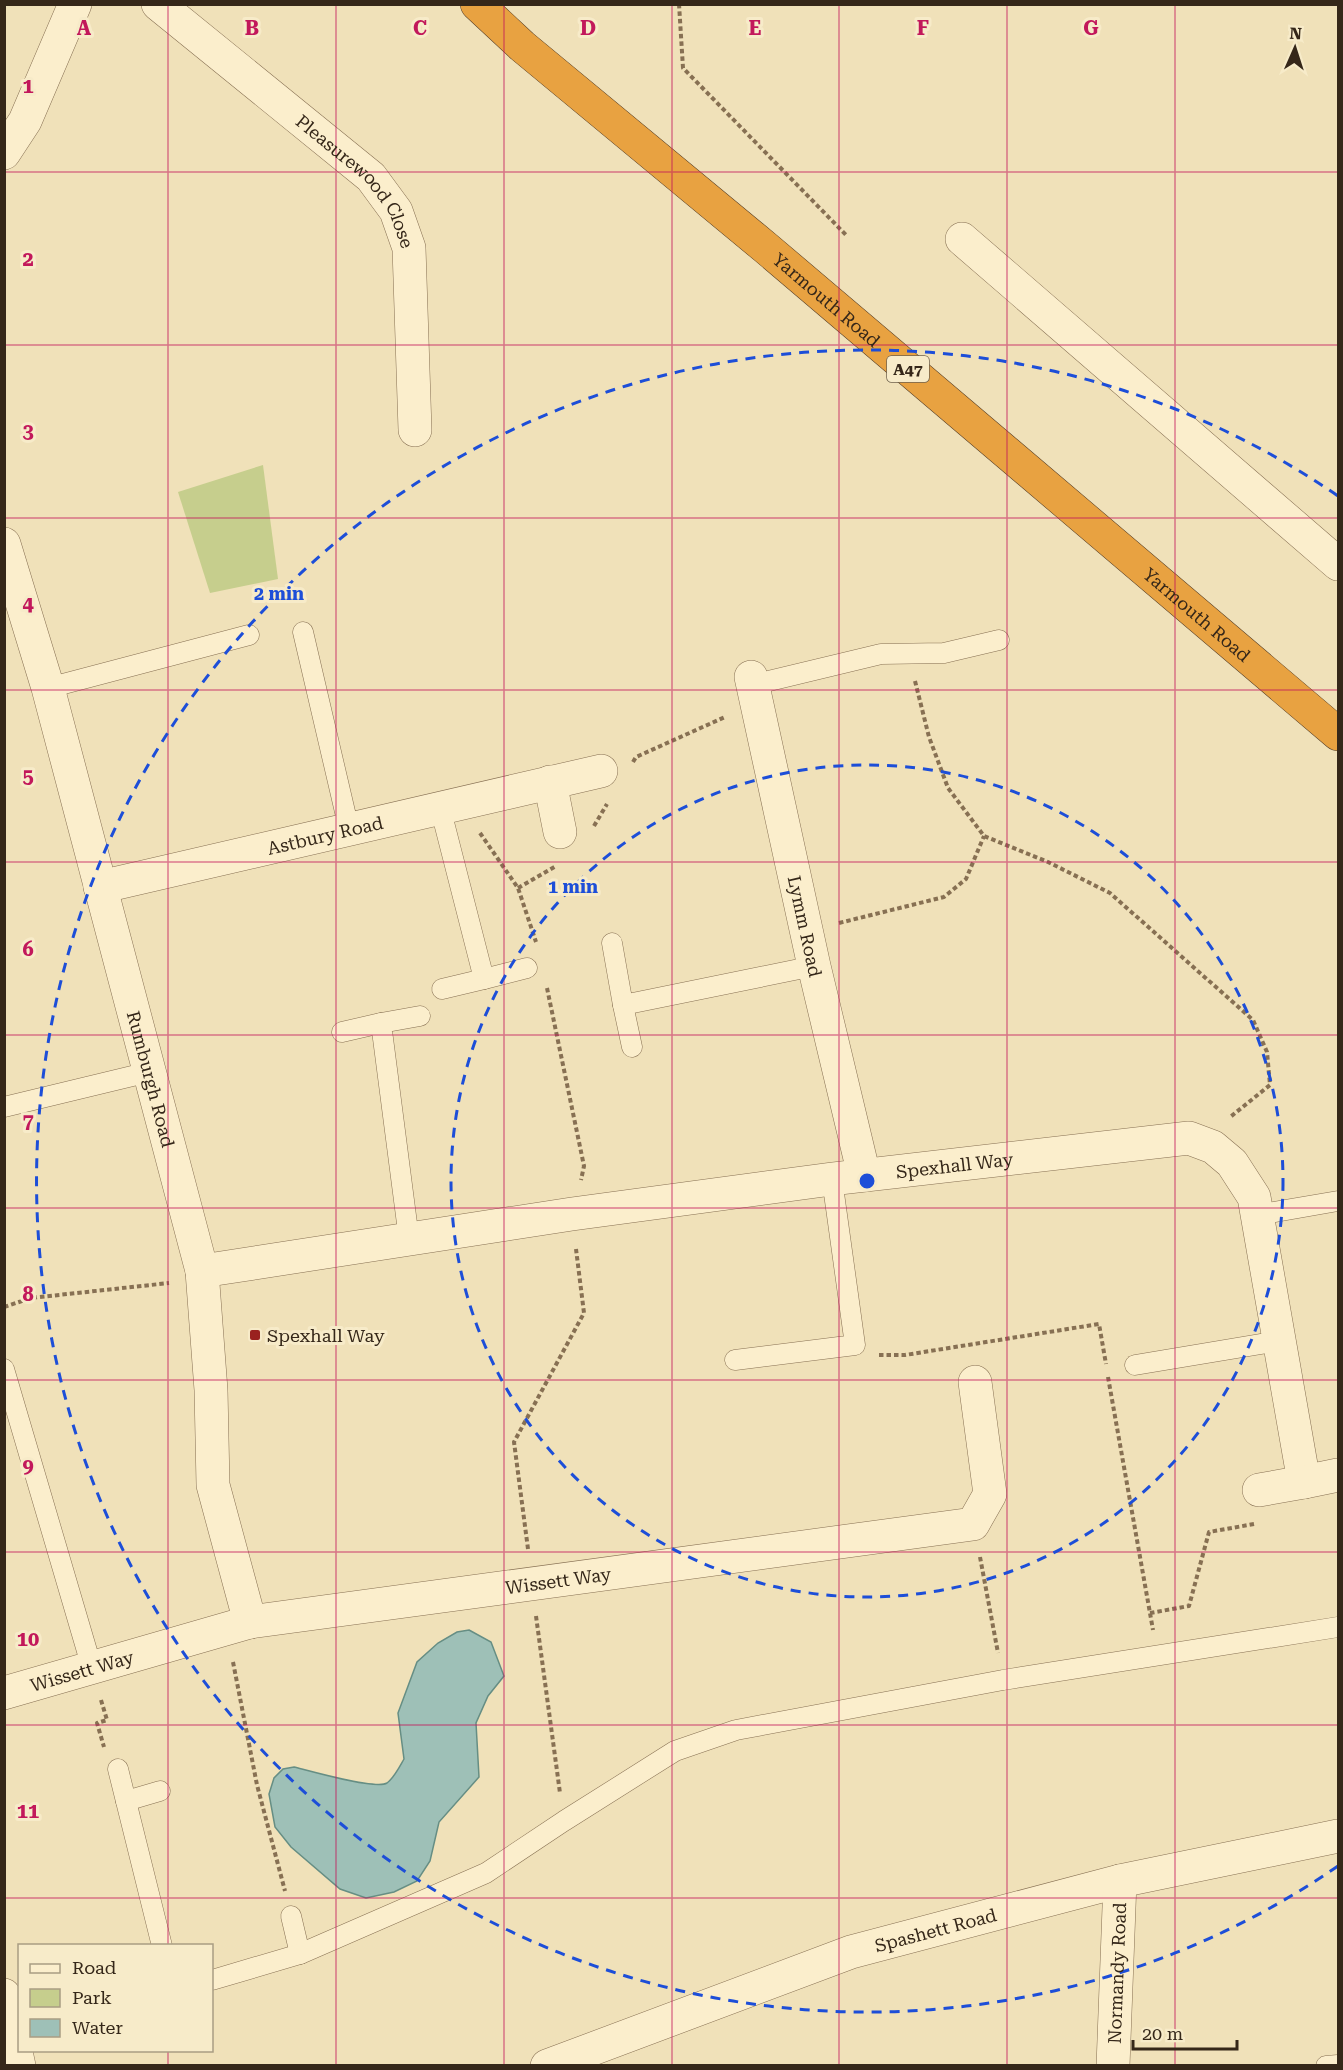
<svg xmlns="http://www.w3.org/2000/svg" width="1343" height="2070" font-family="'Roboto Serif',serif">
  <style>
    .green { fill: #c6ce8d }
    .water { fill: #9ec0b7; stroke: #668e84; stroke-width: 1.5 }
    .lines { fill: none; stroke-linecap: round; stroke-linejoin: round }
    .lane-casing { stroke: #877053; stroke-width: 21 }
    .street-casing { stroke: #877053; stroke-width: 34 }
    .highway-casing { stroke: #543e28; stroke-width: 34 }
    .path { stroke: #877053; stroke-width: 4; stroke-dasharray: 4.5 3; stroke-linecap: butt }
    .lane { stroke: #fbeecc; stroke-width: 20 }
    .street { stroke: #fbeecc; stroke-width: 33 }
    .highway { stroke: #e8a241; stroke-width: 33 }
    .grid { fill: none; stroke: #c2185b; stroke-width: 1.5; stroke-opacity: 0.55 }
    .ring { fill: none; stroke: #1d4ed8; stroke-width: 3; stroke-dasharray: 10 8 }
    .poi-dot { fill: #9a211f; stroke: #f7ebc9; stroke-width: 2 }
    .labels { text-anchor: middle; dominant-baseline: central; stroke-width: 6; stroke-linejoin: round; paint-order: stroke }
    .shield { fill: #f7ebc9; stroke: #6f624e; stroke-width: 1.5 }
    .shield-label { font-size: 16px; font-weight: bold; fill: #352719 }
    .street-label { font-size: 18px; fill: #352719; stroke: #f7ebc9 }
    .poi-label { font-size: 18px; fill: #352719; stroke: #f7ebc9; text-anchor: start }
    .grid-label { font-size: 20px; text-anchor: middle; font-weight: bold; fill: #c2185b; stroke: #f7ebc9; stroke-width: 6; stroke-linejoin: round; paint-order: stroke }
    .centre { fill: #1d4ed8; stroke: #f7ebc9; stroke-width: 3 }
    .ring-label { font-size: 18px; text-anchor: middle; font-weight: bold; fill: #1d4ed8; stroke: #f7ebc9; stroke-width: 6; stroke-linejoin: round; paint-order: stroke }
  </style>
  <rect width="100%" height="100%" fill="#f0e1b9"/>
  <path class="green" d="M 263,465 L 278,579 L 210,593 L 178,492 Z"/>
  <path class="water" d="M 469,1630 L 491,1642 L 504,1676 L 488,1696 L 476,1723 L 479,1777 L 439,1822 L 430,1861 L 417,1881 L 394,1892 L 366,1898 L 340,1889 L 291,1847 L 275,1827 L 269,1794 L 274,1778 L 283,1769 L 294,1767 C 310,1771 376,1790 387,1783 C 394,1778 400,1766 404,1759 L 398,1713 L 417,1662 L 438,1643 L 457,1632 Z"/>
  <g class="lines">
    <g class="lane-casing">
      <g id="lane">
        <path d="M 303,632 L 349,829"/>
        <path d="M 752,685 L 881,654 L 944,653 L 999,640"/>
        <path d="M 48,688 L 249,635"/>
        <path d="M 440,807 L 484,979 L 527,968"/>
        <path d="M 612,943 L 623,1005 L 814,966"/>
        <path d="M 442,989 L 484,979"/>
        <path d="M 623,1005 L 632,1047"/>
        <path d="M 342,1032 L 381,1023"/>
        <path d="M 4,1107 L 149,1072"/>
        <path d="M 1257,1215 L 1338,1201"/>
        <path d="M 409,1239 L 381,1023 L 420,1016"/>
        <path d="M 735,1360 L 855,1345 L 832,1179"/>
        <path d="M 1135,1365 L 1279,1341"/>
        <path d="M 4,1369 L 92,1668"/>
        <path d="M 118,1769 L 162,1946"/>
        <path d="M 126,1801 L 160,1791"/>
        <path d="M 291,1916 L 300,1954"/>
        <path d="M 212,1980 L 300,1954 L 486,1873 L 564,1821 L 675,1751 L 736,1730 L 1003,1680 L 1338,1627"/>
        <path d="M 1326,2066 L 1338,2065"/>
      </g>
    </g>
    <g class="street-casing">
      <g id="street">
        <path id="s1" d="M 158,4 L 371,177 L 396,211 L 409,248 L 415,430"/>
        <path d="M 4,153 L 25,121 L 75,4"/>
        <path d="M 962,239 L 1338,564"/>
        <path id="s2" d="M 4,544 L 48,688 L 202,1271 L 211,1390 L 213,1485 L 250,1622"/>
        <path id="s3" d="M 751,677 L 814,966 L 864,1175"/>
        <path d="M 550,782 L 560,832"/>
        <path id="s4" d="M 100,887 L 601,771"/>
        <path id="s5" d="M 202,1271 L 572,1214 L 832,1179 L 1189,1138 L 1213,1147 L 1232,1163 L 1254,1197 L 1304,1482 L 1338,1475"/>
        <path d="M 1259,1490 L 1304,1482"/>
        <path id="s6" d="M 4,1693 L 250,1622 L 973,1524 L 990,1494 L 975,1382"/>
        <path d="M 4,1995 L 19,2066"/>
        <path id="s7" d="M 547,2066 L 851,1952 L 1120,1881 L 1338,1836"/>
        <path id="s8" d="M 1113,2066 L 1120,1881"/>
      </g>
    </g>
    <g class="highway-casing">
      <g id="highway">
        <path id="s9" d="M 477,4 L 522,46 L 766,248 L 1338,734"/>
      </g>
    </g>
    <g class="path">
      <path d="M 679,4 L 683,68 L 847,236"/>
      <path d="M 915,681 L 929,737 L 948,788 L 984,836 L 1048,862 L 1110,893 L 1253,1020 L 1267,1052 L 1270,1085 L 1229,1118"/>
      <path d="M 633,762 L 636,757 L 725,717"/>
      <path d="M 594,826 L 607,804"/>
      <path d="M 480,833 L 518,888 L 536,942"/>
      <path d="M 518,888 L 556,866"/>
      <path d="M 839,923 L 944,897 L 966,879 L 984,836"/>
      <path d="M 547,988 L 584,1166 L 581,1180"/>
      <path d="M 4,1307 L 31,1298 L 169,1283"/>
      <path d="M 879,1355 L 905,1355 L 1099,1324 L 1106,1364"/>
      <path d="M 1108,1377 L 1153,1630"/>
      <path d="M 528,1549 L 514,1442 L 584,1313 L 576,1249"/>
      <path d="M 980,1557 L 998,1653"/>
      <path d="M 1150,1613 L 1189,1606 L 1209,1532 L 1254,1524"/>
      <path d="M 536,1616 L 560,1793"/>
      <path d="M 233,1662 L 257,1785 L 285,1891"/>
      <path d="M 101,1700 L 107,1720 L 97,1723 L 104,1747"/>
    </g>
    <use href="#lane" class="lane"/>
    <use href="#street" class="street"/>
    <use href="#highway" class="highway"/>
  </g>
  <path class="grid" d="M 168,4 L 168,1946M 336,4 L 336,2066M 504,4 L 504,2066M 672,4 L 672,2066M 839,4 L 839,2066M 1007,4 L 1007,2066M 1175,4 L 1175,2066M 4,172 L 1338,172M 4,345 L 1338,345M 4,518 L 1338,518M 4,690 L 1338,690M 4,862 L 1338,862M 4,1035 L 1338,1035M 4,1208 L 1338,1208M 4,1380 L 1338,1380M 4,1552 L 1338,1552M 4,1725 L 1338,1725M 4,1898 L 1338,1898M 168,2050 L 168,2066"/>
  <g class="ring">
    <circle cx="867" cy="1181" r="416"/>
    <path d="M1338 1866A831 831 0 1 1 1338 496"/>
  </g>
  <rect class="poi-dot" x="249" y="1329" width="12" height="12" rx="3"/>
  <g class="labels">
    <rect class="shield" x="887" y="356" width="42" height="26" rx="4.5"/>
    <g class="shield-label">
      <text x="908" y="369">A47</text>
    </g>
    <g class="street-label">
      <text stroke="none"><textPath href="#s1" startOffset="268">Pleasurewood Close</textPath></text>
      <text stroke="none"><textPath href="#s9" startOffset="458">Yarmouth Road</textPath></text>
      <text stroke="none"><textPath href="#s9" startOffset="944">Yarmouth Road</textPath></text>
      <text stroke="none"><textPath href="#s4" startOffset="231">Astbury Road</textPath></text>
      <text stroke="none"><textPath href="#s3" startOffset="255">Lymm Road</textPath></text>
      <text stroke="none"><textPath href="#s2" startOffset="555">Rumburgh Road</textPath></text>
      <text stroke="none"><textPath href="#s5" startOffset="760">Spexhall Way</textPath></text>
      <text stroke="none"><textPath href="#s6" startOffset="567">Wissett Way</textPath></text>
      <text stroke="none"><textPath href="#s6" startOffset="81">Wissett Way</textPath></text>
      <text stroke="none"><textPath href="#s7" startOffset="412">Spashett Road</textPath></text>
      <text stroke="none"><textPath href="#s8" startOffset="93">Normandy Road</textPath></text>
    </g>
    <g class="poi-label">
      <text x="267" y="1335">Spexhall Way</text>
    </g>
  </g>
  <g class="grid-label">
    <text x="84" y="35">A</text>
    <text x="252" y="35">B</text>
    <text x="420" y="35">C</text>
    <text x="588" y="35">D</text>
    <text x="755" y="35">E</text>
    <text x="923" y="35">F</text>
    <text x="1091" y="35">G</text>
    <text x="28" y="93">1</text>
    <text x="28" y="266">2</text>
    <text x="28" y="438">3</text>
    <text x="28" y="611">4</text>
    <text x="28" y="783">5</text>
    <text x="28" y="956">6</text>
    <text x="28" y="1128">7</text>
    <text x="28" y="1301">8</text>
    <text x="28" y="1473">9</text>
    <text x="28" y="1646">10</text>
    <text x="28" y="1818">11</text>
  </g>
  <circle cx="867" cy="1181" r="9" class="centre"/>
  <g class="ring-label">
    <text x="279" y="600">2 min</text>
    <text x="573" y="893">1 min</text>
  </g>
  <rect width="1343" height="2070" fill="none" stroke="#352719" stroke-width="12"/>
  <rect x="18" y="1944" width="195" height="108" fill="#f7ebc9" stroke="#a99d83" stroke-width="1.5"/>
  <rect x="30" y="1964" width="30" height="9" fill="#fbeecc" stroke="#a99d83" stroke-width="1.5"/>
  <text x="72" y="1974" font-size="18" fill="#352719">Road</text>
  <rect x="30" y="1989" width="30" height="18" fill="#c6ce8d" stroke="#a99d83" stroke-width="1.5"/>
  <text x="72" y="2004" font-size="18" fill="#352719">Park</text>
  <rect x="30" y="2019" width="30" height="18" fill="#9ec0b7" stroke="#a99d83" stroke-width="1.5"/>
  <text x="72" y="2034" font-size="18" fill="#352719">Water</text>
  <g transform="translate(1295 48) rotate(3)" stroke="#f7ebc9" stroke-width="4.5" paint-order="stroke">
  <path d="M0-4.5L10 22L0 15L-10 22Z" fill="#352719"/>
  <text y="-9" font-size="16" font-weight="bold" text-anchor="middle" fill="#352719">N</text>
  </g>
  <path d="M1133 2040v9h104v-9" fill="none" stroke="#352719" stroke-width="3"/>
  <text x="1142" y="2040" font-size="18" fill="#352719" stroke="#f7ebc9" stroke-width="4.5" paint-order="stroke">20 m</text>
</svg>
